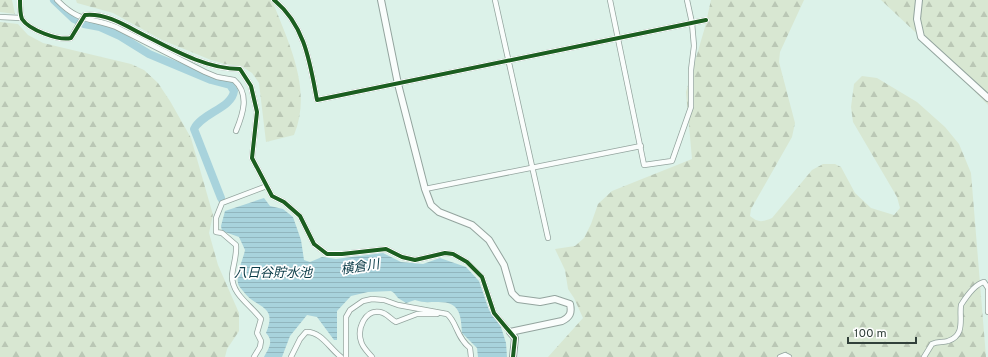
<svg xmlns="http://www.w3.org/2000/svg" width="988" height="357" font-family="Overpass,'Noto Sans JP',sans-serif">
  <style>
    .forest { fill: url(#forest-firs) }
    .water { fill: url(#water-rules) }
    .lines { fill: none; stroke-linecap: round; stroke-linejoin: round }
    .river { stroke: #a8d3dc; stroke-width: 8 }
    .minor-casing { stroke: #93a49e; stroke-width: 6 }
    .tertiary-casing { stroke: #93a49e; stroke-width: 8 }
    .minor { stroke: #fafdfc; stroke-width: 4.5 }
    .tertiary { stroke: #fafdfc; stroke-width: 6 }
    .minor-bridge-casing { stroke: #93a49e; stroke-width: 6; stroke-linecap: butt }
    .minor-bridge { stroke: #fafdfc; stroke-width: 4.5 }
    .cycleway-casing { stroke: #fff; stroke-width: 6 }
    .cycleway { stroke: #1b5e20; stroke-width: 4 }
    .labels { text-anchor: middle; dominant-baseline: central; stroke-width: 3.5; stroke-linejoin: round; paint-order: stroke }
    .water-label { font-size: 13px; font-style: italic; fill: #0a3b47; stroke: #fff }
  </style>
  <defs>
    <pattern id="forest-firs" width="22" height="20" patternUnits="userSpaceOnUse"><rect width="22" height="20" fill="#d8e7d2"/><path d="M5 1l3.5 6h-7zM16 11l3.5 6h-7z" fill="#bac7b5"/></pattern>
    <pattern id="water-rules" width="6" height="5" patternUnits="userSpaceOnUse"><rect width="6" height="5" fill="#a8d3dc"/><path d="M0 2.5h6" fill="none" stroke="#91b6be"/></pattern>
  </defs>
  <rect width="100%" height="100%" fill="#dcf2e9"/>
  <g class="forest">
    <path d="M 0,0 L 12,0 L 15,14 L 0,12 Z"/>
    <path d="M 76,0 L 272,0 C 288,42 313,89 294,135 L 266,142 L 259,83 L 252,73 L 241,66 L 225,64 L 211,60 L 162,40 L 113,13 L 77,3 Z"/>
    <path d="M 711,0 L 804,0 L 780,52 L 779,62 L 795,123 L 792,137 L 751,209 L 750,216 C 758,223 763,222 772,218 L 812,170 L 823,164 L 835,164 L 841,167 L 855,193 L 871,208 L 894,215 L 900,208 L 897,197 L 853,122 L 851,107 L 854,84 L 862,76 L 877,78 L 917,102 L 945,127 L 959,144 L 971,173 L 986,357 L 548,357 L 583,318 L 574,298 L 568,289 L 565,270 L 555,249 L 575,246 L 584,238 L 591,224 L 598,204 L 612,191 L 692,159 L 686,92 L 705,27 Z"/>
    <path d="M 881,0 L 988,0 L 988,105 L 929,45 Z"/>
    <path d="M 0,22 L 18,24 L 28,35 L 43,43 L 131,64 L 144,70 L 158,83 L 170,101 L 191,138 L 213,215 L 209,233 L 218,265 L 239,313 L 239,331 L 227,349 L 225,357 L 0,357 Z"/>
  </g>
  <path class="water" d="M 264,198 L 270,206 L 283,209 L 293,217 L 301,240 L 304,260 L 310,262 L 322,257 L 336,259 L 383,253 L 401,262 L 423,264 L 440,258 L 466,267 L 479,281 L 489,310 L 501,327 L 506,343 L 507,357 L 478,357 L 477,348 L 462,333 C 461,314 460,301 436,302 C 428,302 423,303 415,300 L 406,303 L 398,298 L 394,293 L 391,291 L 368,292 L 351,296 L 337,311 L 337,340 L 334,340 L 317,317 L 307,315 L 290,336 L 282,357 L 264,357 C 269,348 274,341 266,333 C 278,304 257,310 243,291 C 241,288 238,286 238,283 C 236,273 243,260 245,250 L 239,237 L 222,231 L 221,226 L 225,211 Z"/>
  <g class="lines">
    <path class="river" d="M 54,0 L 74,19 L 84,24 L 100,27 L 120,36 L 149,54 L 211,80 L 230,85 L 234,91 C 232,108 202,113 194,129 L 221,198"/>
    <g class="minor-casing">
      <g id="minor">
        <path d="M 20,0 C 20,5 20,14 22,19 C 29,30 59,41 71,38 L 79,24"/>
        <path d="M 57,0 C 79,23 90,17 116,27 L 205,72 L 217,77 L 234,80 C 250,94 243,114 236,131"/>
        <path d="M 274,0 C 305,25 310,63 317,100 L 706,20"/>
        <path d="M 495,0 L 548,238"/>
        <path d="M 610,0 L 644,165 L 672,161 L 691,107 L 691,70 L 694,46 L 692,23 L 687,0"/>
        <path d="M 85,15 C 105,13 123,24 140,33 C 170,48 205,69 240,69 L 251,86 L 257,112 L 252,158 L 272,196 L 284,202 L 300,216 L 314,244 L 327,254 L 342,254 L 386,249 L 402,257 L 415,260 L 445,253 L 453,254 L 467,262 L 482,277 L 494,313 L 510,332"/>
        <path d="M 0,17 L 21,18"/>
        <path d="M 425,189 L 641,146"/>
        <path d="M 988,290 L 988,312"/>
        <path d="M 254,357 L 260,347 L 261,341 L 257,333 L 261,319 C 251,305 232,295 232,276 C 233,265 237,256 236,245 L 222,233 L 216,232 L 216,218 L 222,203 L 267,186"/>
        <path d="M 291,357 L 300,339 L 306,332 C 321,331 330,349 341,357"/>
        <path d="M 346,357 L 346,317 L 350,310 L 363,301 L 372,299 L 384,300 L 398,305 L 447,314 C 457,322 456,337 470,348 L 471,357"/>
        <path d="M 372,357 C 368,352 362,347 361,341 C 357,329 365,309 380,312 C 387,313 390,319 396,322 L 417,314 L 437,314"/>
        <path d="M 780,357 L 785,355 L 789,357"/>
        <path d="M 924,357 L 932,344 C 938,341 943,343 948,341 C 966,335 959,318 961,305 C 966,297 975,284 984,282 L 988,288"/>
      </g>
    </g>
    <g class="tertiary-casing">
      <g id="tertiary">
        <path d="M 381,0 L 398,84 L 425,189 L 431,205 L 439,212 L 472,225 L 489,240 L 504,265 L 512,293 L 518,299 L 540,302 L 555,299 L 570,304 C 572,313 570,317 562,321 L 510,332 L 515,338 L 513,357"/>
        <path d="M 919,0 L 917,19 L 921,37 L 988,98"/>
      </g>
    </g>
    <use href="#minor" class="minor"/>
    <use href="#tertiary" class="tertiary"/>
    <g class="minor-bridge-casing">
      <path id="minor-bridge" d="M 79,24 L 85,15"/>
    </g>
    <use href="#minor-bridge" class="minor-bridge"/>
    <g class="cycleway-casing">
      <g id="cycleway">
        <path d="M 20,0 C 20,5 20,14 22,19 C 29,30 59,41 71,38 L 85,15 C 105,13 123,24 140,33 C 170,48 205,69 240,69 L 251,86 L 257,112 L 252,158 L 272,196 L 284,202 L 300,216 L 314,244 L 327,254 L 342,254 L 386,249 L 402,257 L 415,260 L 445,253 L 453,254 L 467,262 L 482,277 L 494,313 L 515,338 L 513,357"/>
        <path d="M 274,0 C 305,25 310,63 317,100 L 706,20"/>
      </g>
    </g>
    <use href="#cycleway" class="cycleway"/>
  </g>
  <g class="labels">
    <g class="water-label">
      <text transform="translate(360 268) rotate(-9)">横倉川</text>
      <text x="273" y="274">八日谷貯水池</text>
    </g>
  </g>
  <path d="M848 337v6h68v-6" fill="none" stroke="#31403a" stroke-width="2"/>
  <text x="854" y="337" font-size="12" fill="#31403a" stroke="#ffffff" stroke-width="3" paint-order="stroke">100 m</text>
</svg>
